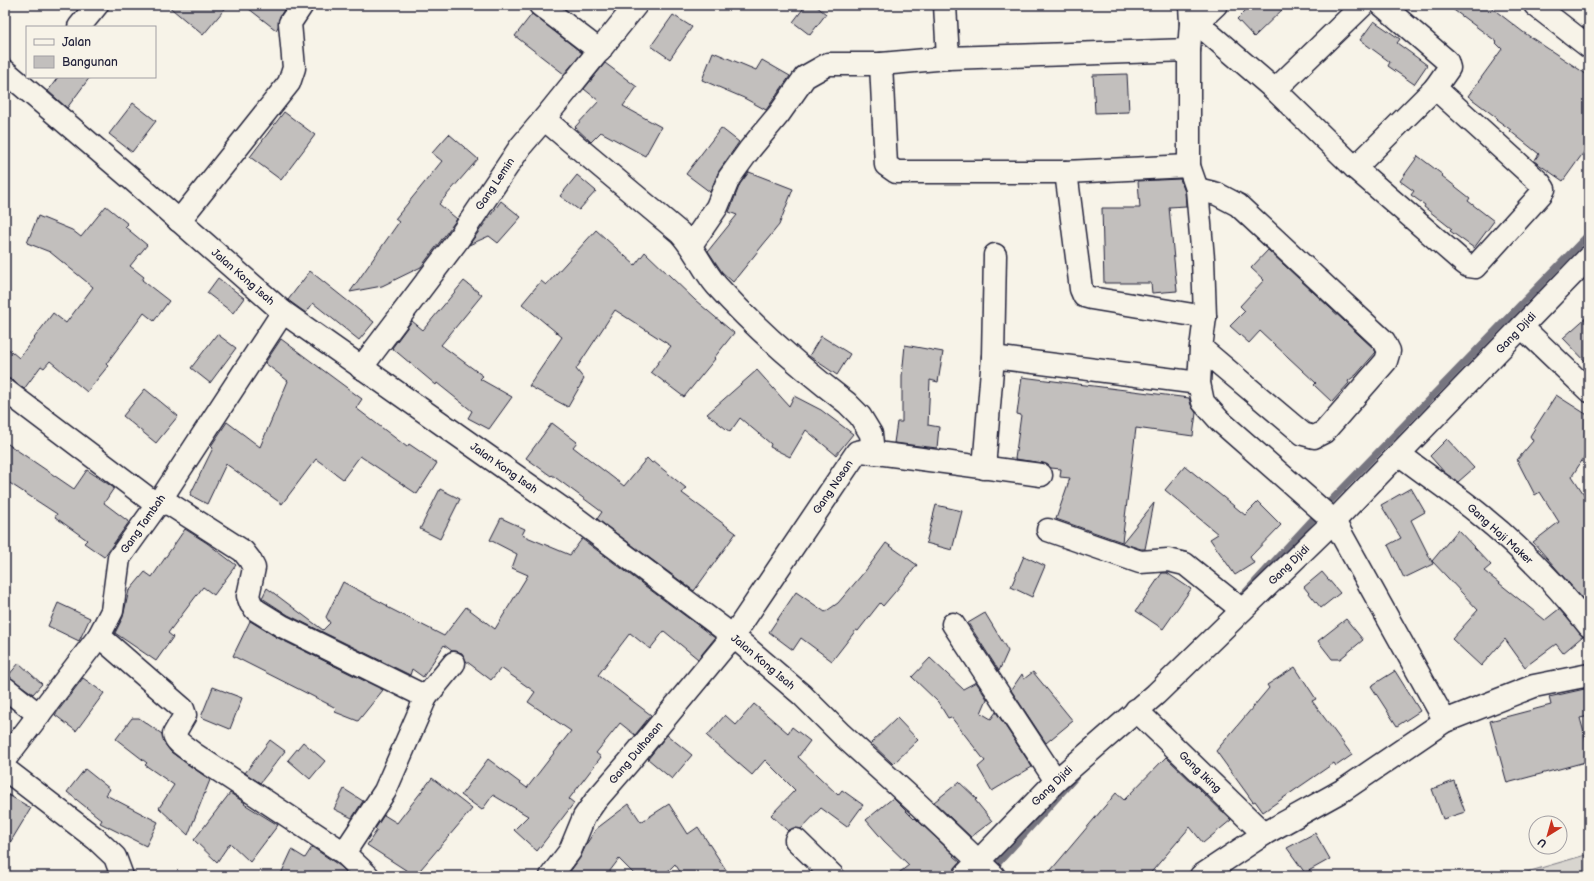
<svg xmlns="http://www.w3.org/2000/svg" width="1594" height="881" font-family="'Balsamiq Sans',sans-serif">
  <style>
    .green { fill: #d8d5cf; stroke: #7d7c85 }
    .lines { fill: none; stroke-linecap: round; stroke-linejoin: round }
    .stream { stroke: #76747f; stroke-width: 7 }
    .building { fill: #c2bfbd; stroke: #22223b }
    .minor-casing { stroke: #22223b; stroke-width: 25 }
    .minor { stroke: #f7f3e8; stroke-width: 22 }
    .labels { text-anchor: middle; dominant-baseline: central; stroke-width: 3.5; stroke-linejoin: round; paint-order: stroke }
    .street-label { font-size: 11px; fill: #22223b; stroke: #f7f3e8 }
  </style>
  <rect width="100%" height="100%" fill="#f7f3e8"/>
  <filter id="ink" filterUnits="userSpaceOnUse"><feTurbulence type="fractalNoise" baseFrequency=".025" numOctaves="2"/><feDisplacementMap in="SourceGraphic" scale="8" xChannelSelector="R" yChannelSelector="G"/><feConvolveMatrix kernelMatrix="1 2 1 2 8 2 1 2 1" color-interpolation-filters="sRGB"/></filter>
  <g filter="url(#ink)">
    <path class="green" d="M 1589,854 L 1589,876 L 1513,876 Z"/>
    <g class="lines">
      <g class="stream">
        <path d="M 1242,596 L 1312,520 L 1589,234"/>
        <path d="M 991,871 L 1075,778"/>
      </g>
    </g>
    <g class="building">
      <path d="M 167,5 L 228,5 L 203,35 Z"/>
      <path d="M 244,5 L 287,5 L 280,16 L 278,27 L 276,30 Z"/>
      <path d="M 806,5 L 815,5 L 826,14 L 810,35 L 793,22 Z"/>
      <path d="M 1251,5 L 1287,5 L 1254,37 L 1237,19 Z"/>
      <path d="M 1447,5 L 1488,5 L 1523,32 L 1589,76 L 1589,145 L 1563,181 L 1534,161 L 1539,154 L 1510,131 L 1511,130 L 1496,119 L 1497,118 L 1468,96 L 1502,49 L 1496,43 L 1497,42 Z"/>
      <path d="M 532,14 L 582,53 L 564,74 L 515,36 Z"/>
      <path d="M 673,15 L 692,27 L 670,59 L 651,46 Z"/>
      <path d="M 1374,21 L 1400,39 L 1397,43 L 1427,65 L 1414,84 L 1388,66 L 1390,62 L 1360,40 Z"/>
      <path d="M 713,52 L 756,70 L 762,60 L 790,76 L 766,110 L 744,98 L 702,80 Z"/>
      <path d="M 605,63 L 637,87 L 623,106 L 661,127 L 645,156 L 601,132 L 591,142 L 575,127 L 599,101 L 584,89 Z"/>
      <path d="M 1127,74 L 1129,112 L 1095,113 L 1093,75 Z"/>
      <path d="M 58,77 L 90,77 L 67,108 L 48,91 Z"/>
      <path d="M 133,103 L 156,121 L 132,152 L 109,134 Z"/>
      <path d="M 284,112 L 315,135 L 281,180 L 250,157 Z"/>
      <path d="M 721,128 L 739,142 L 719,171 L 710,192 L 686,174 Z"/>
      <path d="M 449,134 L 478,159 L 439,204 L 457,219 L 421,267 L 382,286 L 350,292 L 399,222 L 395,219 L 442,161 L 432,153 Z"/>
      <path d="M 1418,156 L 1443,175 L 1442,176 L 1470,198 L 1468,201 L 1494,221 L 1474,248 L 1450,231 L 1452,229 L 1424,207 L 1425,205 L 1411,195 L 1414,191 L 1400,181 Z"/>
      <path d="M 749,172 L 793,189 L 779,225 L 733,282 L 722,272 L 708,251 L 737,215 L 729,212 L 740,184 Z"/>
      <path d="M 577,175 L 596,191 L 579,210 L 560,196 Z"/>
      <path d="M 1180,179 L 1185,192 L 1186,206 L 1169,207 L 1177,291 L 1152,293 L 1151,283 L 1104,283 L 1102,208 L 1140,208 L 1138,181 Z"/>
      <path d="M 501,201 L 521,217 L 498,243 L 489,236 L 469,245 Z"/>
      <path d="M 106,206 L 128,224 L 125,227 L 147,245 L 130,266 L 144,277 L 142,280 L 169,301 L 154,321 L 144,313 L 106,364 L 108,366 L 87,392 L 50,361 L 44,368 L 41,366 L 24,389 L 13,380 L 5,378 L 5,346 L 19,358 L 53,313 L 66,323 L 93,287 L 50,252 L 27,243 L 38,216 L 72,230 L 81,237 Z"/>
      <path d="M 596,230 L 635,265 L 645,252 L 695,300 L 734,333 L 714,358 L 715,359 L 684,397 L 651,372 L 671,346 L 615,310 L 576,369 L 584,379 L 568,407 L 529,386 L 562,337 L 522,304 L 541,281 L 546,285 Z"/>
      <path d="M 1268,250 L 1374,349 L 1376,352 L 1356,375 L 1348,381 L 1349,383 L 1332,402 L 1314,385 L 1316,383 L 1260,331 L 1249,343 L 1230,326 L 1245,311 L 1240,306 L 1264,280 L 1251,268 Z"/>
      <path d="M 310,271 L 374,322 L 359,340 L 313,303 L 306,313 L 288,300 Z"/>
      <path d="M 218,278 L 244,298 L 233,313 L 207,293 Z"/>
      <path d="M 464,281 L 482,295 L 441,345 L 483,376 L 480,379 L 512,397 L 489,429 L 468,418 L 472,411 L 437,383 L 436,385 L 392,348 L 412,321 L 423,330 Z"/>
      <path d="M 1589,315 L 1589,365 L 1563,338 Z"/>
      <path d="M 217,334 L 236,348 L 210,383 L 191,368 Z"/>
      <path d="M 821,336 L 850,354 L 837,375 L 809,356 Z"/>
      <path d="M 281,339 L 362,399 L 356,408 L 407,447 L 409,444 L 437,463 L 417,494 L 360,456 L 343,479 L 316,459 L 282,504 L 226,464 L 207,504 L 190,495 L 213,448 L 211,446 L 227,422 L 260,447 L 288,381 L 265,363 Z"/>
      <path d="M 905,345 L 943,352 L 938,382 L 930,380 L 928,425 L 939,427 L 937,448 L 894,443 L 897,422 L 902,422 L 902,376 Z"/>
      <path d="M 757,370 L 789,406 L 794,396 L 821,410 L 853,434 L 836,455 L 806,430 L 790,457 L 770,447 L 771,444 L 740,418 L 730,432 L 707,414 Z"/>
      <path d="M 1022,377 L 1189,398 L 1191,405 L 1196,413 L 1193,436 L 1136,428 L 1122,542 L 1056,519 L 1070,478 L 1060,477 L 1061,469 L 1051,468 L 1043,463 L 1015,459 L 1021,415 L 1017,414 Z"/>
      <path d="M 145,389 L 178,416 L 156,443 L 123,416 Z"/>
      <path d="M 1556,395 L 1589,416 L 1589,450 L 1572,476 L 1589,502 L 1589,606 L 1533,542 L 1559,522 L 1540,492 L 1535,495 L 1517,460 L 1533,441 L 1530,436 Z"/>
      <path d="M 552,423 L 577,442 L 573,447 L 624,486 L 647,458 L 652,463 L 654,462 L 686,488 L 682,493 L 736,533 L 694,591 L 597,519 L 602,512 L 552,475 L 551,476 L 526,458 Z"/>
      <path d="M 1447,439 L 1474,468 L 1458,482 L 1445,473 L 1430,456 Z"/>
      <path d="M 5,442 L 74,489 L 87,470 L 114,488 L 104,503 L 129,522 L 104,557 L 84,543 L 87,540 L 55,517 L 57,514 L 5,480 Z"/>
      <path d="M 1185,466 L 1245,515 L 1258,502 L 1281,525 L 1250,557 L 1254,563 L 1235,575 L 1210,539 L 1218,534 L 1165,490 Z"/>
      <path d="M 1411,488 L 1425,512 L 1411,520 L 1433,564 L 1404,578 L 1388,545 L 1401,538 L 1381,505 Z"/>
      <path d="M 440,489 L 460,499 L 440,539 L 420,529 Z"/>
      <path d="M 1154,503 L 1145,549 L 1141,549 L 1122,543 Z"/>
      <path d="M 936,505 L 962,511 L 952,550 L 926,543 Z"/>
      <path d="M 501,518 L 525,529 L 522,535 L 570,555 L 582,539 L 715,638 L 698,659 L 664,631 L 650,649 L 630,633 L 598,675 L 651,715 L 635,735 L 620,723 L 596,753 L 601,757 L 569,799 L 574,803 L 537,851 L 514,830 L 528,816 L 493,795 L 482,810 L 461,795 L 488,759 L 527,788 L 571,731 L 528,702 L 535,692 L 501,668 L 491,680 L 466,661 L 462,653 L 456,651 L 452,651 L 444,645 L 423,677 L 412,669 L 410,675 L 288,615 L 262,598 L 267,588 L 323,630 L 330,623 L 326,617 L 343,582 L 388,606 L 387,607 L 444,636 L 466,607 L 495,629 L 528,575 L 512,568 L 517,554 L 490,540 Z"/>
      <path d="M 185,529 L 207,543 L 236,565 L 214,595 L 203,587 L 168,633 L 173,637 L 156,661 L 115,633 L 123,617 L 129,590 L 130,590 L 145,572 L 152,577 Z"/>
      <path d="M 1458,530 L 1491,565 L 1484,571 L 1545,620 L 1559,609 L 1583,636 L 1563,653 L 1556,644 L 1525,667 L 1505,639 L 1481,666 L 1452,639 L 1478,610 L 1432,561 Z"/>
      <path d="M 886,543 L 917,565 L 906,579 L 883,606 L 880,603 L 858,631 L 856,630 L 832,661 L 801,638 L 793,650 L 769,632 L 796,592 L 825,612 L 838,603 L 866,570 Z"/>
      <path d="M 1024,556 L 1045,566 L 1032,597 L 1011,587 Z"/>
      <path d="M 1322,572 L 1340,593 L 1321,608 L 1304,587 Z"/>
      <path d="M 1162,573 L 1167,573 L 1191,589 L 1163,629 L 1136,611 Z"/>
      <path d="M 58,603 L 90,618 L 79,641 L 48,626 Z"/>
      <path d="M 985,613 L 1008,651 L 999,671 L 968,623 Z"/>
      <path d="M 1346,619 L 1363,640 L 1340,659 L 1332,659 L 1318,641 Z"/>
      <path d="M 250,621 L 276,637 L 383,690 L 358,721 L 335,712 L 336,708 L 233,656 Z"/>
      <path d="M 930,658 L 963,689 L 976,682 L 987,699 L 981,713 L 991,719 L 996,712 L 1032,767 L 992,791 L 978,767 L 985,761 L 951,717 L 948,718 L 938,702 L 912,677 Z"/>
      <path d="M 19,663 L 42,684 L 33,694 L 8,676 Z"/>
      <path d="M 1295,667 L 1316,699 L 1312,701 L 1352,755 L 1336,766 L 1334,763 L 1263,812 L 1255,801 L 1253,802 L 1216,751 L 1269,688 L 1267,685 Z"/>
      <path d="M 1395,671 L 1420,711 L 1397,726 L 1371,686 Z"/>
      <path d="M 1033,672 L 1073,721 L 1046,743 L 1011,690 L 1022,674 L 1024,679 Z"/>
      <path d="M 83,678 L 104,693 L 76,731 L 55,715 Z"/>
      <path d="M 213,687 L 242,698 L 230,729 L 201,717 Z"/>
      <path d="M 1589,688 L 1589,716 L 1580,718 L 1589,751 L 1589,761 L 1507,783 L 1490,721 L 1551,705 L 1549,697 Z"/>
      <path d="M 754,704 L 788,733 L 792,727 L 810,741 L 798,757 L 838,795 L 842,790 L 863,805 L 847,827 L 821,808 L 801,829 L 793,828 L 788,831 L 771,815 L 795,790 L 765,760 L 752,775 L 707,736 L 725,715 L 736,725 Z"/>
      <path d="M 132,718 L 139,718 L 162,734 L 165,744 L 171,752 L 210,780 L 188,835 L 159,808 L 174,785 L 145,765 L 147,763 L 116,739 Z"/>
      <path d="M 897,718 L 918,740 L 893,764 L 871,743 Z"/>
      <path d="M 667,735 L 692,755 L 672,779 L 648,759 Z"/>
      <path d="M 270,740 L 285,751 L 260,783 L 245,773 Z"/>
      <path d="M 303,742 L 325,761 L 310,779 L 288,760 Z"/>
      <path d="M 1166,757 L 1231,820 L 1203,843 L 1190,827 L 1148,876 L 1046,876 L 1116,793 L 1124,800 Z"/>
      <path d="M 85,769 L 110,789 L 106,795 L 158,822 L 146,846 L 100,823 L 102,820 L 67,792 Z"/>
      <path d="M 432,778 L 472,809 L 415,876 L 367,845 L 377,830 L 375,829 L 384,815 L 397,823 Z"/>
      <path d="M 1454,781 L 1465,812 L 1443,819 L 1432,789 Z"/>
      <path d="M 959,782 L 977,799 L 975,800 L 992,821 L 971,837 L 934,802 Z"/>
      <path d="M 344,789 L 363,801 L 352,818 L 334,809 Z"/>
      <path d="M 5,793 L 31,808 L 5,851 Z"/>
      <path d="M 230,793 L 245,803 L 244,804 L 278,825 L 250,862 L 230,843 L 217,862 L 194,840 Z"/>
      <path d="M 893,798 L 914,819 L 915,818 L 954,855 L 953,856 L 960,862 L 955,868 L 952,876 L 895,876 L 909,865 L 884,841 L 866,820 Z"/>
      <path d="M 629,804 L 641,822 L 669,804 L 688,834 L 698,827 L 730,876 L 683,876 L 675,864 L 663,876 L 636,876 L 619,859 L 606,876 L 567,876 L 580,858 L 587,843 L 596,829 Z"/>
      <path d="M 1315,833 L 1330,859 L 1305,873 L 1287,848 Z"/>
      <path d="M 312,847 L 340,866 L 350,876 L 280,876 L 292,850 L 305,858 Z"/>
    </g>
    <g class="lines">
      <g class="minor-casing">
        <g id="minor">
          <path d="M 540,5 L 600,51"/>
          <path d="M 945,5 L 948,58"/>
          <path d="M 1190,5 L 1191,23 L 1189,50 L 1189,166 L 1197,189 L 1203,259 L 1205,317 L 1201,348 L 1199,383 L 1203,402 L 1220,421 L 1334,521 L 1445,721"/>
          <path d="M 1535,5 L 1589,47"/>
          <path d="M 1191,23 L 1197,23 L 1275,90 L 1355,168 L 1464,263 L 1468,266 L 1475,267 L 1541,194 L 1544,189 L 1540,183 L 1435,88"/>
          <path d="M 1197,23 L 1216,5"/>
          <path d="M 79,27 L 97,5"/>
          <path d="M 5,71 L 134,181 L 283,312 L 577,519 L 733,636 L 802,695 L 841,734 L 919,805 L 994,876"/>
          <path d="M 1275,90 L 1363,5"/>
          <path d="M 544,119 L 680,233 C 695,249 703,270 717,286 C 756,329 801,368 847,403 L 860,416 L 871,434 L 873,453"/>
          <path d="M 1189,166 L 1066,172 L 896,172 L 886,165 L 881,64 L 948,58 L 1189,50"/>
          <path d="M 1355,168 L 1435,88 L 1449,68 L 1447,61 L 1382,5"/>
          <path d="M 1066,172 L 1081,289 L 1084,296 L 1091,298 L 1205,317"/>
          <path d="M 1197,189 L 1217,194 L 1238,205 L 1384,341 L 1389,351 L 1386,361 L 1324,432 L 1314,437 L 1303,434 L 1201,348"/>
          <path d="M 179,221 L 289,83 L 294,68 L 290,23 L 302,5"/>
          <path d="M 691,245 L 717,207 L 729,178 L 750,149 L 779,114 L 805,77 L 828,64 L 881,64"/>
          <path d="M 1522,327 L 1589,391"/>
          <path d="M 993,357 L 1199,383"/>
          <path d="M 361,368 L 457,241 L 521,146 L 544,119 L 636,5"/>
          <path d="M 5,390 L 157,505 L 168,503 L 243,551 L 250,560 L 254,568 L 248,596 L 251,604 L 256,610 L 282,626 L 426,697 L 454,663"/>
          <path d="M 1399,454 C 1425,474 1452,492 1478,513 C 1518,545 1557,585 1589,626"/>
          <path d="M 984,468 L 993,357 L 995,255"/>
          <path d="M 1048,530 L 1140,562 L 1168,560 L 1185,564 L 1242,610"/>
          <path d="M 953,624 L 1056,781"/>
          <path d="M 99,636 L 183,709 L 185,715 L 174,734 C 176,743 187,748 194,754 L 344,853 L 368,876"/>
          <path d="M 5,688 L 39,715"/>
          <path d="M 1136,710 L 1264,834"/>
          <path d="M 5,759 L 99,636 L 112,611 L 119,558 L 157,505 L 283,312"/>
          <path d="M 5,769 L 96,839 L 115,857 L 122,876"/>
          <path d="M 796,840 L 833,876"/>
          <path d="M 344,853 L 385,791 L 426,697"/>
          <path d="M 551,876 L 570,851 L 584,817 L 596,800 L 629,762 L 733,636 L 857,452 L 862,451 L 1041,475"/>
          <path d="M 964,876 L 1056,781 L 1156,694 L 1334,521 L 1589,257"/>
          <path d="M 1201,876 L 1264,834 L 1345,789 L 1445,721 L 1534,686 L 1589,675"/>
        </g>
      </g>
      <use href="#minor" class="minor"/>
    </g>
  </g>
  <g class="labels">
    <g class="street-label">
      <text transform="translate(495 184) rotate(-56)">Gang Lemin</text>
      <text transform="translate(243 277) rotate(41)">Jalan Kong Isah</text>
      <text transform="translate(1516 333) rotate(-46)">Gang Djidi</text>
      <text transform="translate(504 468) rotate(35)">Jalan Kong Isah</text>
      <text transform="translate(833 487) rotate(-56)">Gang Nosan</text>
      <text transform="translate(143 524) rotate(-55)">Gang Tambah</text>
      <text transform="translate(1500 534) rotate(42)">Gang Haji Maker</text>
      <text transform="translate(1289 565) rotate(-44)">Gang Djidi</text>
      <text transform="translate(763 662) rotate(40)">Jalan Kong Isah</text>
      <text transform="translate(636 753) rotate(-50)">Gang Dulhasan</text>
      <text transform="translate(1200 772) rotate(44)">Gang Iking</text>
      <text transform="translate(1052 786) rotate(-44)">Gang Djidi</text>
    </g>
  </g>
  <rect width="1594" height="881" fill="none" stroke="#f7f3e8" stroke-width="20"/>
  <rect x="10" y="10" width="1574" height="861" fill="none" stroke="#22223b" stroke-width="1.5" filter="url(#ink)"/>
  <rect x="26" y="26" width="130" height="52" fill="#f7f3e8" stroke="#a29fa3"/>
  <rect x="34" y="39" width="20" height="6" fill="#f7f3e8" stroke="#a29fa3"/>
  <text x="62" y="46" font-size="12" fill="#22223b">Jalan</text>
  <rect x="34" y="56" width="20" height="12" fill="#c2bfbd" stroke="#a29fa3"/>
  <text x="62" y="66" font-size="12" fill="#22223b">Bangunan</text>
  <g transform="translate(1548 835) rotate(217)"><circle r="19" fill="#f7f3e8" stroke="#a29fa3"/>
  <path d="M0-3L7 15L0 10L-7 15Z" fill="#c8321e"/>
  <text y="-6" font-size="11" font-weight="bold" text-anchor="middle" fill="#22223b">U</text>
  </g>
</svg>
